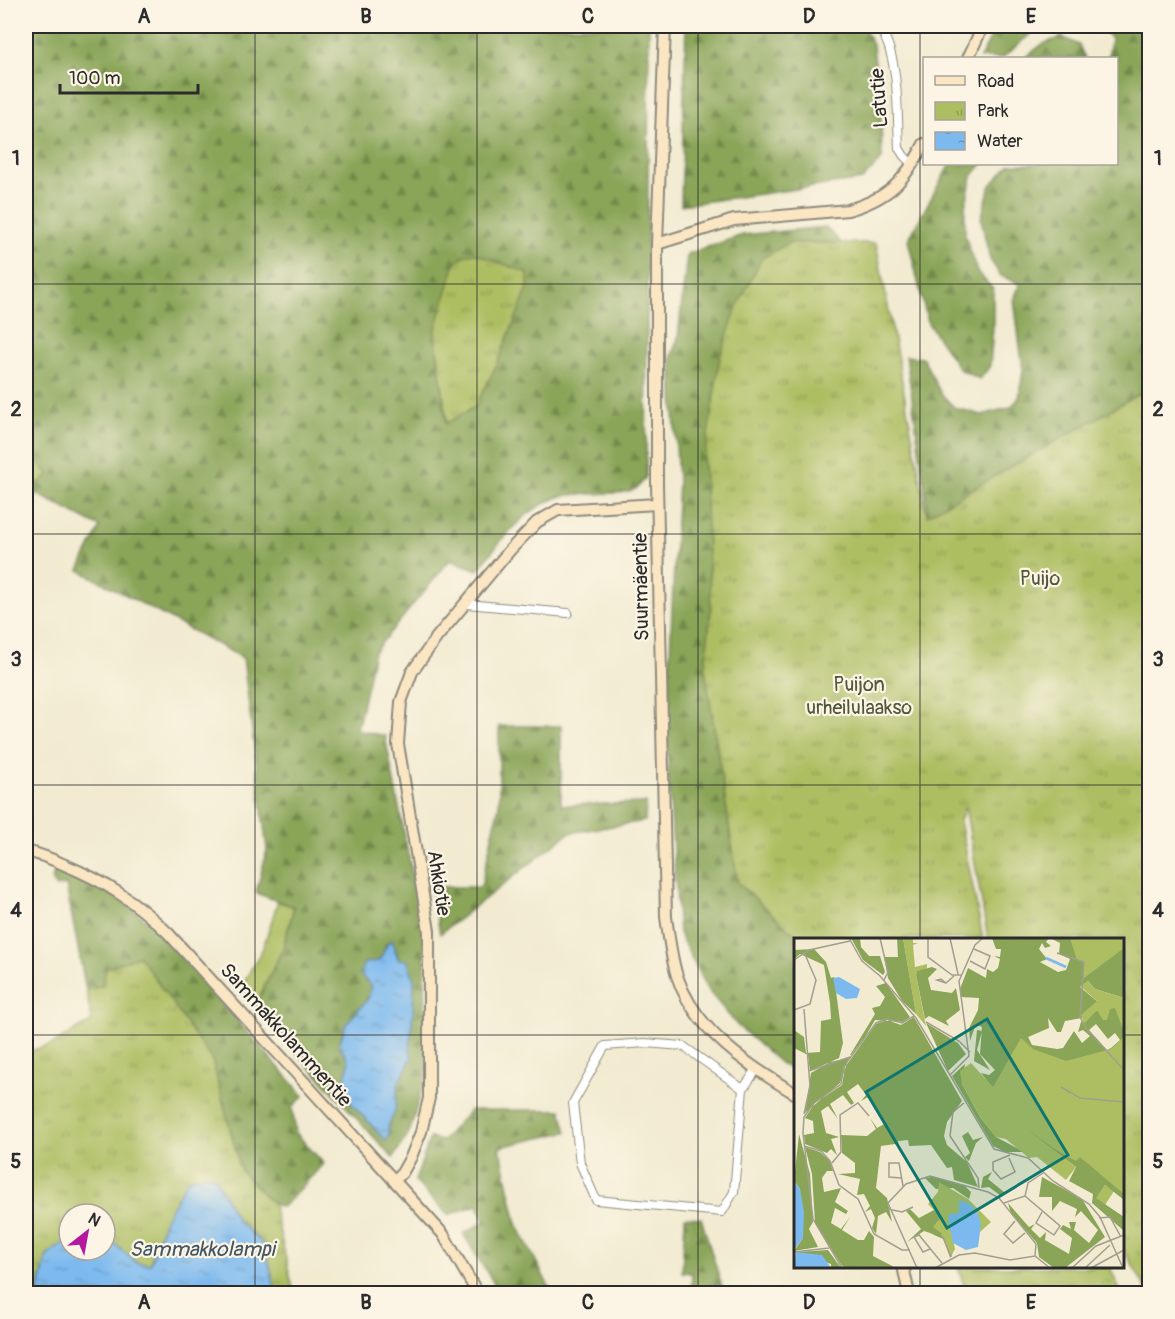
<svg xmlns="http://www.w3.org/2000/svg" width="1175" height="1319" font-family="Pangolin,sans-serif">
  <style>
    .green { fill: #adbe62; stroke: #6c7446; stroke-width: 1.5 }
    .forest { fill: url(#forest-firs); stroke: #5a6842; stroke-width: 1.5; fill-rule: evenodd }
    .park { fill: url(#park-tufts); stroke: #6c7446; stroke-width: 1.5 }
    .water { fill: url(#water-ripples); stroke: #54728d; stroke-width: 1.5 }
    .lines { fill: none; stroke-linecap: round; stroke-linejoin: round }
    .street-casing { stroke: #8e8b7e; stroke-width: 10 }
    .secondary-casing { stroke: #8e8b7e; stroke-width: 14 }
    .street { stroke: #fff; stroke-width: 8 }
    .secondary { stroke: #fbe6c4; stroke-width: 10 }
    .grid { fill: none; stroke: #2b2b2b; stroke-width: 1.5; stroke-opacity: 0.55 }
    .labels { text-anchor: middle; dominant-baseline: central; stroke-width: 4.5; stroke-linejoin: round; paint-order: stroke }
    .street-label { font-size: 20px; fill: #2b2b2b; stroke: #fcf5e5 }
    .park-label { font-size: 20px; fill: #52573c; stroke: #fcf5e5 }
    .water-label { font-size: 21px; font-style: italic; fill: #435666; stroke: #fcf5e5 }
    .inset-river { fill: none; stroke: #7cb9ef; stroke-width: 3 }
    .inset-road { fill: none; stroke: #a29e8f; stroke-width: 1.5 }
    .view { fill: #0f766e; fill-opacity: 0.15; stroke: #0f766e; stroke-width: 3 }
    .inset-edge { fill: none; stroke: #2b2b2b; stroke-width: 3 }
    .neatline { fill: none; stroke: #2b2b2b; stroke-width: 2 }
    .grid-label { font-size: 20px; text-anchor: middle; font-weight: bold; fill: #2b2b2b }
  </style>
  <defs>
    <pattern id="forest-firs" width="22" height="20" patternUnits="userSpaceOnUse" patternTransform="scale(1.5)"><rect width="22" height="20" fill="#8aa558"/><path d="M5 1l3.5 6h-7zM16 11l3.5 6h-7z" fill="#718749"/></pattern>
    <pattern id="park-tufts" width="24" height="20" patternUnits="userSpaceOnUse" patternTransform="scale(1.5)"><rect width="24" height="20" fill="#adbe62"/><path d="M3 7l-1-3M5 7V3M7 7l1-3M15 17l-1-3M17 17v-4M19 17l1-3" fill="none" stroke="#8d9b51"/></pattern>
    <pattern id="water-ripples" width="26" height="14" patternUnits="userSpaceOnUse" patternTransform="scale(1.5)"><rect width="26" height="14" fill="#7cb9ef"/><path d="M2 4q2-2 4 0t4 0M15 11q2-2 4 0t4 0" fill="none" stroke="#6697c2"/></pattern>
  </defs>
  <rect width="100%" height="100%" fill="#fcf5e5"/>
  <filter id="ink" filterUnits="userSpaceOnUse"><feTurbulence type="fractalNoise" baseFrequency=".0167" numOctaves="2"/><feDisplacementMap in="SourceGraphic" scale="12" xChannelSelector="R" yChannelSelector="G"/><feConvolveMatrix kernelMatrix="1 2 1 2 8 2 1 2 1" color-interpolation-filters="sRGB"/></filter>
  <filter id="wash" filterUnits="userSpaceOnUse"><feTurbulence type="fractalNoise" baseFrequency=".008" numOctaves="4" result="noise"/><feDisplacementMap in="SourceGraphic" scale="24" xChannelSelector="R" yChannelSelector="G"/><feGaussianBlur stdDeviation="1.35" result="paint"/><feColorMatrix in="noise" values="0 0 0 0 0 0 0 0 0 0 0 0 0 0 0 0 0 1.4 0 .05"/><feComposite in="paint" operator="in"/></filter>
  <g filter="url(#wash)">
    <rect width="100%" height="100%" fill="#f2ebd1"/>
    <path class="green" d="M 278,901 L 294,907 L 283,948 L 255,1007 L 240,989 L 263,948 Z"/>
    <g class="forest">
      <path d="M 26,26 L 649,26 L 646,477 C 643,481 640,485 637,488 C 623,498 579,490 559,497 C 523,509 500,541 478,570 L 450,560 L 374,652 L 357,730 L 385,736 L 425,939 L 426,1075 L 410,1131 L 393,1158 L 255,1007 L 283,948 L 294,907 L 256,893 L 267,850 L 243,658 L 79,570 L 100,527 L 26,488 ZM 528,288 L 496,366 L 475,407 L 446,423 L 435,332 ZM 386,944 L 397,952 L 398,959 L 402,961 L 413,997 L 410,1049 L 412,1057 L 398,1085 L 395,1111 L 388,1127 L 389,1134 L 379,1134 L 352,1104 L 342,1089 L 349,1064 L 348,1057 L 339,1045 L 346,1024 L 368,999 L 372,986 L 360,973 L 382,959 Z"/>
      <path d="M 686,26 L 863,26 L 873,45 L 881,117 L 882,159 L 862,180 L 681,205 Z"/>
      <path d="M 997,26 L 1040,26 L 1002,58 L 980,58 Z"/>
      <path d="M 1101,26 L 1149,26 L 1149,557 L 936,568 L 906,356 L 923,358 L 941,394 L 955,408 L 982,415 L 1011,407 L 1019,398 L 1023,370 L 1014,299 L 1020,284 L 1001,276 L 990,260 L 981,219 L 990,186 L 1010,164 L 1116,164 L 1116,58 L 1108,58 L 1111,39 Z"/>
      <path d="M 1062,37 L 1079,45 L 1085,58 L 1024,58 L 1043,44 Z"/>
      <path d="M 950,164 L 982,164 L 972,176 L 965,208 L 965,235 L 977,272 L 993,289 L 993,327 L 990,366 L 980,379 L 960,370 L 928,323 L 908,240 Z"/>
      <path d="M 826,227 L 841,243 L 789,243 L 704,461 L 711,609 L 705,668 L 738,883 L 800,939 L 796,940 L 795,1071 L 780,1063 L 737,1025 L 707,989 L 679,933 L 668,773 L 667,718 L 678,480 L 671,358 L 678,338 L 687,254 L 743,235 Z"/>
      <path d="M 499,726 L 561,726 L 561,805 L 646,803 L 645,821 L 569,833 L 440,934 L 432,887 L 481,887 L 499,805 Z"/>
      <path d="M 55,869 C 85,871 134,909 157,929 L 304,1096 L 292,1107 L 296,1133 L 324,1164 C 309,1178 298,1193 282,1207 L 273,1204 L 241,1171 L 212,1060 L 103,986 L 86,990 L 66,885 L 56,887 L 52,879 Z"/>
      <path d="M 470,1110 L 561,1110 L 567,1132 L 500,1147 L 517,1224 L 552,1293 L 500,1293 L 463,1234 L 484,1222 L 478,1205 L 448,1215 L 415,1181 L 430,1138 L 442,1141 Z"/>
      <path d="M 685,1217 L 701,1218 L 724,1293 L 691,1293 L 692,1273 L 682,1272 Z"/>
    </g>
    <g class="park">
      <path d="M 789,243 L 876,243 L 927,515 L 1149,388 L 1149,1293 L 1123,1249 L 1122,940 L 988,939 L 965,806 L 960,821 L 983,939 L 800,939 L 738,883 L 705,668 L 711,609 L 704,461 L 720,357 L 737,307 L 762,258 Z"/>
      <path d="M 474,253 L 528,273 L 528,288 L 496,366 L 475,407 L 447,423 L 435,332 L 455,263 L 466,255 Z"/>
      <path d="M 26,451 L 49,474 L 26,494 Z"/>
      <path d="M 139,956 L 212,1060 L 241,1171 L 273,1204 L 294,1293 L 276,1293 L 265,1246 L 237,1220 L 214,1176 L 165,1219 L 150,1264 L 137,1263 L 109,1239 L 105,1238 L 105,1214 L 69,1214 L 69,1239 L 47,1256 L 37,1293 L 26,1293 L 26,1052 L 51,1045 L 92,1021 L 86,990 L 103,986 L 106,968 Z"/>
      <path d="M 958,1267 L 1110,1267 L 1121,1293 L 966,1293 Z"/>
    </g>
    <g class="water">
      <path d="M 390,940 L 393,942 L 398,959 L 407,960 L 414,978 L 413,1012 L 410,1049 L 412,1057 L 398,1085 L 395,1111 L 388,1127 L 389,1134 L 386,1141 L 352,1104 L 342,1089 L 349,1064 L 347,1057 L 339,1045 L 346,1024 L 368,999 L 371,986 L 360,974 L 364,963 C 387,963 379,954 390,940 Z"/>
      <path d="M 203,1175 L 214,1176 L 237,1220 L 265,1246 L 276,1293 L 38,1293 L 47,1256 L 69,1239 L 69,1250 L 105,1250 L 105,1238 L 109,1239 L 137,1263 L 150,1264 L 165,1219 L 187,1180 Z"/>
    </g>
  </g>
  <g filter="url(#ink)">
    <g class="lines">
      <g class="street-casing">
        <g id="street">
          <path d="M 879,26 C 900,58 897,110 899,148 L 904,156 L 913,165"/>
          <path d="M 466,604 L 568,613"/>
          <path d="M 743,1089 L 734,1192 L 722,1212 L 596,1200 L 580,1163 L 573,1103 L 605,1046 L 645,1043 L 683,1046 L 743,1089 L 757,1069"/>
        </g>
      </g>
      <g class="secondary-casing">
        <g id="secondary">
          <path d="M 665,26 L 657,244 L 657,483 L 666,917 C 669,937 671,957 677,976 C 695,1031 749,1066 796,1094"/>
          <path d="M 968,58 L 983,26"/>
          <path d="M 657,244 L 734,220 L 848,210 C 890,198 905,180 924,144"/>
          <path d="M 26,851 C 39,854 52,859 65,865 C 106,882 136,902 168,933 L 443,1234 L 478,1294"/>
          <path d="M 394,1181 L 402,1173 L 411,1157 L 421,1132 L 429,1098 L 429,931 L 398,744 L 401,702 L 412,672 L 437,637 L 510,550 L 537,522 L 558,510 L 657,504"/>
          <path d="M 903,1266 L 909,1294"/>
        </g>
      </g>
      <use href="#street" class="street"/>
      <use href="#secondary" class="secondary"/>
    </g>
  </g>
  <path class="grid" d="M 255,26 L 255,1294M 477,26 L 477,1294M 698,26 L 698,1294M 920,26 L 920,940M 26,284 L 1150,284M 26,534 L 1150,534M 26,785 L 1150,785M 26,1035 L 796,1035M 1122,1035 L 1150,1035M 920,1266 L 920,1294"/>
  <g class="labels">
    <g class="street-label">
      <text transform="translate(879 98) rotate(-94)">Latutie</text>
      <text transform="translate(641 587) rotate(-91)">Suurmäentie</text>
      <text transform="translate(439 883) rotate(81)">Ahkiotie</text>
      <text transform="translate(286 1035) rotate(48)">Sammakkolammentie</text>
    </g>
    <g class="park-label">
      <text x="1040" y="578">Puijo</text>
      <text x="859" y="684">Puijon<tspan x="859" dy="23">urheilulaakso</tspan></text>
    </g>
    <g class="water-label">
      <text x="202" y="1249">Sammakkolampi</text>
    </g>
  </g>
  <g transform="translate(794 938)">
    <rect width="330" height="330" fill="#f2ebd1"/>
    <path d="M 109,0 L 119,0 L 119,5 L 124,5 L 119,7 L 121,29 L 133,26 L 133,33 L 123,33 L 122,37 L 132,88 L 122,76 ZM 311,247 L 320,253 L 311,267 L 301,260 Z" fill="#adbe62"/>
    <path d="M 57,0 L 66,0 L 67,9 L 75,18 L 86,18 L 91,34 L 89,37 L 69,22 ZM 103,0 L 109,0 L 122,76 L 108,63 L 94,40 L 90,19 L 104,19 ZM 198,0 L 255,0 L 252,4 L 257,8 L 251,10 L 248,5 L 245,11 L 253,21 L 246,24 L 264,34 L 272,32 L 276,21 L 265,16 L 266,5 L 256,0 L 330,0 L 330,60 L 301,51 L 294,43 L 286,49 L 304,64 L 288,80 L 271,83 L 267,94 L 263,94 L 254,80 L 255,90 L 234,99 L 238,107 L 263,111 L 269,110 L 280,93 L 288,105 L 296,98 L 289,92 L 284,94 L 287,84 L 303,72 L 313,78 L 316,70 L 330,70 L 330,262 L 311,247 L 302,260 L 330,279 L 330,293 L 298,265 L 299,256 L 275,243 L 282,229 L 232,192 L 187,135 L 195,137 L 201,132 L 186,116 L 188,89 L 182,86 L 176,103 L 175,90 L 184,72 L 185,60 L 167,59 L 166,51 L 174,30 L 192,40 L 193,31 L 199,34 L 204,30 L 206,21 L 200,18 L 206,19 L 207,11 L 202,11 ZM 302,86 L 314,101 L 321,95 L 326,102 L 317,110 L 313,112 L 295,92 ZM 20,11 L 32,24 L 37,40 L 40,39 L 49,105 L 45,120 L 16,133 L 14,117 L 0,110 L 0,92 L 10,99 L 12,115 L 26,114 L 27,83 L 37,81 L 36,65 L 30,27 L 6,16 L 0,21 L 0,12 ZM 138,29 L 143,31 L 134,40 L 137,52 L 158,55 L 162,50 L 166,72 L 152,83 L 155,88 L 135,78 L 131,81 L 122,37 L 123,33 ZM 92,45 L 116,79 L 109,84 L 81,82 L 71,99 L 57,117 L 56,117 L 81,76 L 78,70 L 86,68 L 91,59 L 82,48 ZM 120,79 L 168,163 L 153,184 L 150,198 L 153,207 L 173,224 L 184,249 L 160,242 L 158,229 L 153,230 L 137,207 L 115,208 L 114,202 L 104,203 L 105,209 L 101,206 L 87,208 L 82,250 L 93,260 L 98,284 L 92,274 L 84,278 L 82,296 L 78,290 L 81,280 L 77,271 L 71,274 L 76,268 L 70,256 L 63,257 L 66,241 L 44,236 L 61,235 L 61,225 L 48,215 L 47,197 L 73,198 L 82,191 L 76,180 L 83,190 L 92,185 L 74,159 L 67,163 L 72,157 L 64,146 L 53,154 L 60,165 L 57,167 L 49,157 L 36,166 L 44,181 L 34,168 L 27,173 L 32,195 L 45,199 L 37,201 L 43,217 L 37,211 L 33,215 L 11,206 L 10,197 L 20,195 L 19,183 L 11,180 L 21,165 L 48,147 L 51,129 L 82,86 L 93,82 L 107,87 ZM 132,85 L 164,105 L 172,116 L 154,133 ZM 183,92 L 188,93 L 183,112 L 196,132 L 180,123 ZM 55,120 L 46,145 L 11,175 L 17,135 L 36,124 ZM 171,126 L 168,146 L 186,179 L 202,199 L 230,214 L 211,214 L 199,208 L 158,138 ZM 174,194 L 179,202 L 189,199 L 182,205 L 175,223 L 171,219 L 176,215 L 168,198 ZM 5,196 L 16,236 L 19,284 L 15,291 L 24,309 L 0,313 L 9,300 L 6,251 L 0,243 ZM 11,209 L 26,214 L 36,223 L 39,233 L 33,233 L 28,240 L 30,254 L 47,250 L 41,264 L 54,273 L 52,276 L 41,270 L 37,285 L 47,291 L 56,279 L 48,292 L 64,302 L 70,302 L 75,293 L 80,299 L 79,318 L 102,330 L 50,330 L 46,325 L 21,285 L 18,236 ZM 198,234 L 194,241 L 210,254 L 207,258 L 195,249 L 187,250 L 189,239 ZM 138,239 L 171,248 L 177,254 L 175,261 L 159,250 L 142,251 L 131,240 ZM 248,239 L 288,261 L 311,299 L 271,330 L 260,330 L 245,319 L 243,305 L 217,276 L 214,265 L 235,289 L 241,286 L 237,291 L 246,300 L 252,294 L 251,302 L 275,316 L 278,300 L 266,291 L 269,287 L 277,291 L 275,284 L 282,284 L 280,292 L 295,305 L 304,292 L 287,273 L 281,279 L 283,271 L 266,263 L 258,273 L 258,259 L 245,259 ZM 116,271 L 125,280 L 140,272 L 154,280 L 159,299 L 158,319 L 149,301 L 136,295 L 130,293 L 113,304 L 127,291 L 112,273 ZM 34,312 L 47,330 L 37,330 L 37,326 L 2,314 Z" fill="#8aa558" fill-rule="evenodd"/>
    <path d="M 276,0 L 330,0 L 330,10 L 290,40 L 290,25 L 283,22 ZM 294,43 L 301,51 L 330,60 L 330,94 L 321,70 L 316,71 L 313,82 L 309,82 L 303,72 L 290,86 L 287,77 L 303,63 L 286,48 ZM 330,99 L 330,256 L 286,219 L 282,223 L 262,212 L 233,191 L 282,229 L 272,242 L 243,219 L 235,220 L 212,201 L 202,199 L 186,179 L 168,146 L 166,133 L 177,125 L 199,149 L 227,100 L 239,111 L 272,123 L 317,111 ZM 145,244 L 174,261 L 197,284 L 185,295 L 183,274 L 165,262 L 165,275 L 154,280 L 161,311 L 156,320 L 147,295 L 139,289 L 147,279 L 134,266 L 144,254 Z" fill="#adbe62"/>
    <path d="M 45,39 L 66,51 L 63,60 L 52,61 L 42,55 L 39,40 ZM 0,243 L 6,251 L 10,274 L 9,300 L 0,312 ZM 165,262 L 176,266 L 183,274 L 187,286 L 184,309 L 172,312 L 159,305 L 154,280 L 156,276 L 165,275 ZM 2,314 L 28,317 L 37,330 L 0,330 Z" fill="#7cb9ef"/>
    <path class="inset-river" d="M 252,20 L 272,29"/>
    <path class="inset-road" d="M 55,0 L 68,23 L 86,38 L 122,80 L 200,211 L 234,220 L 259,243 L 295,266 L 306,279 L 329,330M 86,0 L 94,34 L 90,42M 134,0 L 134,19 L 158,37 L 167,37M 156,0 L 164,36M 263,15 L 290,24 L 286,79 L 292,90 L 330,132M 0,22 L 15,12 L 56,3M 176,23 L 191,31 L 196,18 L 180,11M 152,45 L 143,42 L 147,41 L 152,45 L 160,38M 10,71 L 16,148 L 10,176M 0,72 L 16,66 L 22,42 L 10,14M 132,84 L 165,103 L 176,114M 15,133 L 56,119M 156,137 L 175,118 L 165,43 L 181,7 L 189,0M 276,155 L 267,149 L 286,160 L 330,164M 170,165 L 159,174 L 156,198 L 184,240 L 185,250M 10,208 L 27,213 L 36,223 L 45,247 L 64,261 L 80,296 L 108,312 L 116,312M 215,220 L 221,234 L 207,241 L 199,232 L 199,224 L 216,217M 38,225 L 47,214 L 46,177 L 64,165 L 75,178M 107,240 L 95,239 L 95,225 L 105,225 L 109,248M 210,265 L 231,258M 94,271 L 108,274 L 119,269M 248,274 L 242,285 L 260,297 L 266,288 L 231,258 L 234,245 L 249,235M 305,280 L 316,279 L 327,299M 221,283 L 210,296 L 219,305 L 231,295M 149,299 L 157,319M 136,311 L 129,314 L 120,299 L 125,297 L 148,325M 0,314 L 35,310M 48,330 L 19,281 L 9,195 L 10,179 L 20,165 L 47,146 L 50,128 L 82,85 L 93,81 L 108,85 L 120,78M 123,330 L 94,265 L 112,246 L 136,238 L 194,254 L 205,260 L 242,306 L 241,318M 141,330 L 165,317 L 181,315 L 216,322 L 241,318 L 256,330M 278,330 L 302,308 L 330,297M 291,330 L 316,307M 297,330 L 330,312"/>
    <path class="view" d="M 193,81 L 274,217 L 153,290 L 72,154 Z"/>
    <rect width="330" height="330" class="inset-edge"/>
  </g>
  <rect width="1175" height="1319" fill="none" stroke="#fcf5e5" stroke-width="66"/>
  <rect x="923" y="57" width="195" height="108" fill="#fcf5e5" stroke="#a8a49b" stroke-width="1.5"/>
  <rect x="935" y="76" width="30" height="9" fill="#fbe6c4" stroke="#a8a49b" stroke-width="1.5"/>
  <text x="977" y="87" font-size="18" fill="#2b2b2b">Road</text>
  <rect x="935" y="102" width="30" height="18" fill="url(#park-tufts)" stroke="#a8a49b" stroke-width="1.5"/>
  <text x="977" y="117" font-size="18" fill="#2b2b2b">Park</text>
  <rect x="935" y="132" width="30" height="18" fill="url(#water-ripples)" stroke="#a8a49b" stroke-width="1.5"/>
  <text x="977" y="147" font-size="18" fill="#2b2b2b">Water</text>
  <g transform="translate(87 1232) rotate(31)"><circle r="28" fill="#fcf5e5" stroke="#a8a49b" stroke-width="1.5"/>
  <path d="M0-4.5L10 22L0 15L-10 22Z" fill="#b5179e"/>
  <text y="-9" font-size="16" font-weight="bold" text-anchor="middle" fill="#2b2b2b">N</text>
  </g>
  <path d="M60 84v9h138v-9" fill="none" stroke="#2b2b2b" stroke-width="3"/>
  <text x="69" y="84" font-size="18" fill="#2b2b2b" stroke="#fcf5e5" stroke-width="4.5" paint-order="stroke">100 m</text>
  <rect x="33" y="33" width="1109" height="1253" class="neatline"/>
  <g class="grid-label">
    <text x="144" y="23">A</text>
    <text x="366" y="23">B</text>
    <text x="588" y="23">C</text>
    <text x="809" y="23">D</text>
    <text x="1031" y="23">E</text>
    <text x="16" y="165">1</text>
    <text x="1158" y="165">1</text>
    <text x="16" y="416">2</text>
    <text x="1158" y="416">2</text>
    <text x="16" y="666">3</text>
    <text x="1158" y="666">3</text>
    <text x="16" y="917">4</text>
    <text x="1158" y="917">4</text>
    <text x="16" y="1168">5</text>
    <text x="1158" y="1168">5</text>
    <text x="144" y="1309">A</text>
    <text x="366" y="1309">B</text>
    <text x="588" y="1309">C</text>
    <text x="809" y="1309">D</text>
    <text x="1031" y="1309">E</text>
  </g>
</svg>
